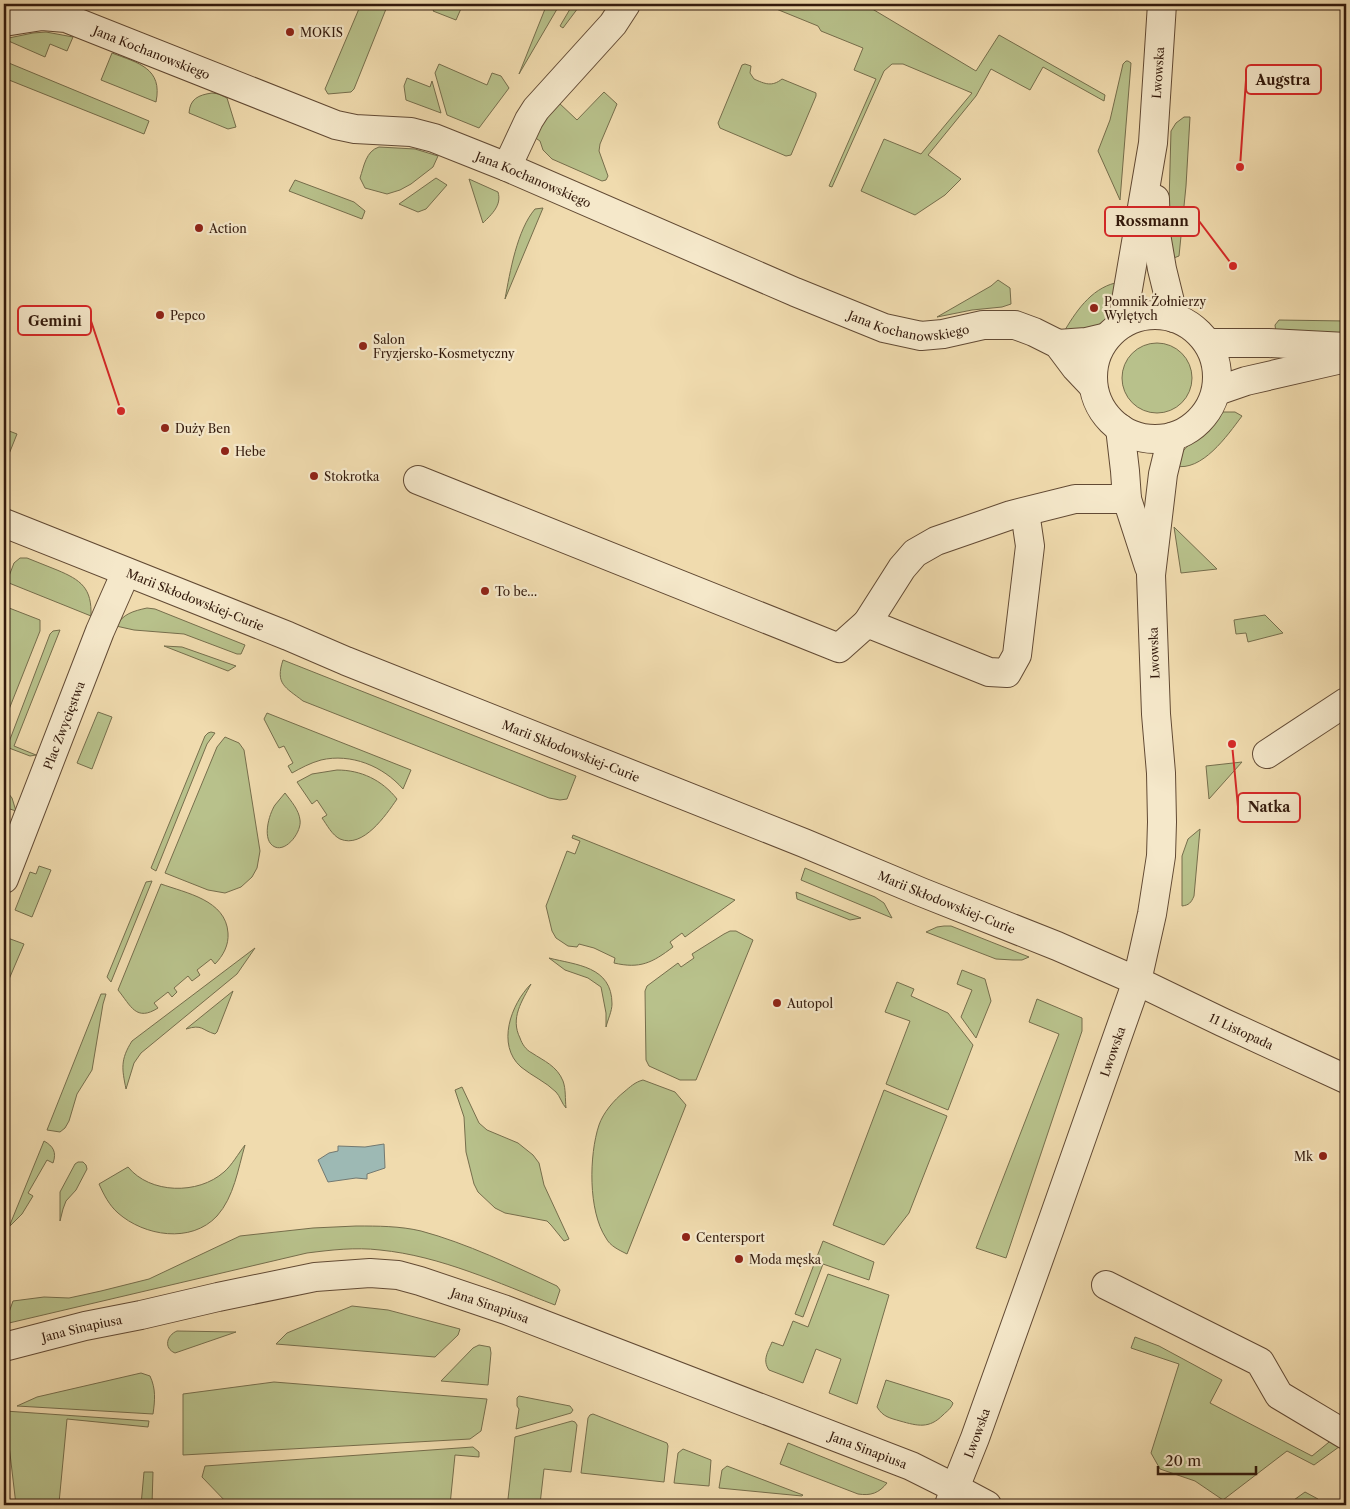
<svg xmlns="http://www.w3.org/2000/svg" width="1350" height="1509" font-family="'Libre Caslon Text',serif">
  <style>
    .green { fill: #b8c18b; stroke: #766e4c }
    .water { fill: #9db9b4; stroke: #737971 }
    .lines { fill: none; stroke-linecap: round; stroke-linejoin: round }
    .minor-casing { stroke: #624a34; stroke-width: 30 }
    .tertiary-casing { stroke: #624a34; stroke-width: 30 }
    .minor { stroke: #f5e8ca; stroke-width: 28 }
    .tertiary { stroke: #f5e8ca; stroke-width: 28 }
    .poi-dot { fill: #8f2418; stroke: #f5e8ca; stroke-width: 2 }
    .labels { text-anchor: middle; dominant-baseline: central; stroke-width: 4.5; stroke-linejoin: round; paint-order: stroke }
    .poi-label { font-size: 12px; fill: #331a0c; stroke: #f5e8ca; text-anchor: start }
    .street-label { font-size: 12px; fill: #331a0c; stroke: #f5e8ca }
    .leader { fill: none; stroke: #d62828; stroke-width: 2 }
    .callout-dot { fill: #d62828; stroke: #f5e8ca; stroke-width: 2 }
    .callout { fill: #f5e8ca; stroke: #d62828; stroke-width: 2 }
    .callout-label { font-size: 14px; text-anchor: middle; font-weight: bold; fill: #331a0c }
  </style>
  <rect width="100%" height="100%" fill="#f0dbae"/>
  <filter id="stains"><feTurbulence type="fractalNoise" baseFrequency=".004" numOctaves="4"/><feColorMatrix values="0 0 0 0 .2 0 0 0 0 .09 0 0 0 0 .02 0 0 0 .5 -.17"/></filter>
  <radialGradient id="worn" r=".72"><stop offset=".6" stop-color="#630" stop-opacity="0"/><stop offset="1" stop-color="#630" stop-opacity=".3"/></radialGradient>
  <g class="green">
    <path d="M 361,4 L 388,4 L 354,89 L 351,92 L 328,94 L 325,89 Z"/>
    <path d="M 437,4 L 463,4 L 456,20 L 433,11 Z"/>
    <path d="M 547,4 L 560,4 L 519,74 Z"/>
    <path d="M 573,4 L 581,4 L 563,28 L 560,26 Z"/>
    <path d="M 764,4 L 864,4 L 976,71 L 999,35 L 1105,95 L 1104,101 L 1043,67 L 1030,90 L 991,69 L 976,96 L 928,155 L 961,179 L 945,195 L 915,215 L 861,191 L 884,139 L 921,154 L 972,93 L 903,64 L 892,64 L 884,71 L 832,187 L 829,186 L 876,79 L 854,70 L 863,48 L 821,31 L 818,26 Z"/>
    <path d="M 46,32 L 73,37 L 67,51 L 50,44 L 45,57 L 4,39 L 33,33 Z"/>
    <path d="M 112,53 C 138,63 163,68 156,102 L 101,80 Z"/>
    <path d="M 4,61 L 149,121 L 144,134 L 4,78 Z"/>
    <path d="M 1126,61 L 1128,61 L 1131,63 L 1120,200 L 1098,151 L 1110,120 L 1123,64 Z"/>
    <path d="M 439,64 L 487,85 L 492,73 L 501,76 L 509,88 L 479,128 L 447,115 L 435,73 Z"/>
    <path d="M 745,64 L 751,66 L 750,73 L 754,79 C 765,84 772,87 782,79 L 816,93 L 816,96 L 791,155 L 786,156 L 720,128 L 718,123 L 742,65 Z"/>
    <path d="M 407,78 L 430,87 L 432,81 L 441,113 L 406,100 L 404,86 Z"/>
    <path d="M 604,92 L 617,104 L 600,144 L 599,151 L 608,176 L 606,180 L 602,181 L 552,159 L 543,150 L 540,141 L 534,137 L 538,127 L 558,102 L 577,120 Z"/>
    <path d="M 212,93 L 219,94 L 227,98 L 236,127 L 228,129 L 189,113 C 190,99 198,95 212,93 Z"/>
    <path d="M 1184,117 L 1190,117 L 1186,186 L 1179,256 L 1171,259 L 1169,203 L 1171,131 L 1176,123 Z"/>
    <path d="M 379,147 L 415,149 L 438,156 L 433,167 L 411,184 L 400,190 L 387,194 L 365,188 L 360,178 C 364,166 366,151 379,147 Z"/>
    <path d="M 436,178 L 447,185 L 426,209 L 418,212 L 399,204 Z"/>
    <path d="M 469,179 L 498,192 C 502,205 492,214 483,223 Z"/>
    <path d="M 295,180 L 354,202 L 365,211 L 362,219 L 289,191 Z"/>
    <path d="M 543,208 L 505,299 C 510,272 517,230 535,209 Z"/>
    <path d="M 998,280 L 1010,288 L 1011,304 L 1002,307 L 972,310 L 937,317 L 991,286 Z"/>
    <path d="M 1120,282 L 1109,318 L 1098,327 L 1065,330 C 1078,308 1094,286 1120,282 Z"/>
    <path d="M 1279,320 L 1346,321 L 1346,333 L 1276,333 L 1275,325 Z"/>
    <circle cx="1157" cy="378" r="35"/>
    <path d="M 1223,412 L 1235,412 L 1242,416 C 1227,436 1202,472 1175,466 C 1184,445 1188,447 1204,434 C 1212,428 1217,420 1223,412 Z"/>
    <path d="M 4,429 L 17,434 L 9,454 L 4,456 Z"/>
    <path d="M 1174,527 L 1217,569 L 1181,573 Z"/>
    <path d="M 20,558 L 27,558 C 37,562 47,566 57,570 C 81,580 92,588 91,616 L 4,581 L 4,575 L 9,576 L 14,563 Z"/>
    <path d="M 4,606 L 40,620 L 40,631 L 4,722 Z"/>
    <path d="M 147,608 L 155,609 L 245,645 L 241,654 L 237,654 L 184,634 L 134,630 L 116,626 C 123,614 133,611 147,608 Z"/>
    <path d="M 1265,615 L 1283,633 L 1248,642 L 1246,633 L 1236,634 L 1234,620 Z"/>
    <path d="M 60,630 L 14,746 L 36,755 L 30,756 L 9,748 L 9,742 L 50,634 L 53,631 Z"/>
    <path d="M 164,646 L 182,647 L 236,666 L 228,671 Z"/>
    <path d="M 283,660 L 576,776 L 567,799 L 560,800 L 549,798 L 303,701 C 285,687 275,684 283,660 Z"/>
    <path d="M 98,712 L 112,717 L 92,769 L 77,763 Z"/>
    <path d="M 267,713 L 411,770 L 403,789 C 383,766 351,753 321,760 C 310,763 301,768 292,773 L 288,766 L 293,763 L 284,746 L 279,748 L 264,719 Z"/>
    <path d="M 211,732 L 215,733 L 207,744 L 156,871 L 151,868 L 205,736 L 208,733 Z"/>
    <path d="M 225,737 L 239,743 L 244,750 L 260,851 L 257,868 L 252,877 L 241,887 L 225,893 L 208,890 L 165,873 L 217,747 Z"/>
    <path d="M 1242,762 L 1209,799 L 1206,766 Z"/>
    <path d="M 337,770 C 361,770 382,780 397,799 C 386,815 363,849 340,839 C 332,835 327,825 322,818 L 327,815 L 317,800 L 312,804 L 297,782 L 312,774 Z"/>
    <path d="M 4,788 L 12,798 L 16,811 L 4,807 Z"/>
    <path d="M 285,793 C 291,801 299,810 300,820 C 302,831 287,852 275,847 C 261,841 269,814 275,805 C 278,801 282,797 285,793 Z"/>
    <path d="M 1200,829 L 1194,896 C 1191,903 1189,905 1182,906 L 1182,856 L 1188,839 Z"/>
    <path d="M 573,835 L 735,900 L 685,937 L 682,933 L 670,942 L 673,947 C 652,963 640,969 614,963 L 615,958 L 594,948 L 579,944 L 577,947 L 568,946 L 556,938 L 552,931 L 546,906 L 567,851 L 575,854 L 580,841 L 572,838 Z"/>
    <path d="M 39,866 L 51,870 L 32,917 L 15,910 L 30,872 L 36,874 Z"/>
    <path d="M 805,868 L 875,897 L 884,903 L 892,918 L 801,880 Z"/>
    <path d="M 152,881 L 111,982 L 107,977 L 146,882 Z"/>
    <path d="M 161,884 C 186,893 226,900 228,933 C 229,945 223,956 215,964 L 211,959 L 197,970 L 200,975 L 192,981 L 188,976 L 174,988 L 177,992 L 172,997 L 168,992 L 154,1003 L 158,1008 C 136,1022 131,1006 118,990 Z"/>
    <path d="M 796,892 L 861,918 L 850,920 L 797,899 Z"/>
    <path d="M 944,926 L 951,926 L 1029,957 L 1022,960 L 1013,960 L 996,959 L 926,932 L 937,927 Z"/>
    <path d="M 730,931 L 736,931 L 753,940 L 696,1080 L 680,1080 L 649,1066 L 646,1060 L 645,991 L 647,986 L 678,963 L 681,967 L 694,958 L 692,954 L 724,934 Z"/>
    <path d="M 5,937 L 24,944 L 4,991 L 4,939 Z"/>
    <path d="M 255,948 L 237,974 L 141,1053 L 134,1063 L 126,1089 C 122,1069 120,1060 132,1041 Z"/>
    <path d="M 549,958 C 576,965 612,966 612,1004 C 612,1011 608,1019 606,1027 L 606,1013 L 601,987 L 588,978 L 565,970 Z"/>
    <path d="M 962,970 L 985,979 L 991,1001 L 976,1038 L 961,1017 L 972,990 L 957,984 Z"/>
    <path d="M 897,982 L 914,989 L 911,996 L 948,1013 L 973,1045 L 948,1110 L 886,1084 L 910,1021 L 885,1012 Z"/>
    <path d="M 531,984 C 522,1001 510,1018 520,1038 C 522,1044 526,1050 532,1053 C 544,1061 557,1066 563,1081 C 566,1089 565,1099 566,1108 C 562,1104 560,1096 556,1092 C 546,1082 532,1076 521,1067 C 496,1045 511,1004 531,984 Z"/>
    <path d="M 233,991 L 217,1032 L 215,1034 C 201,1030 203,1024 186,1029 Z"/>
    <path d="M 101,994 L 106,994 L 103,1004 L 92,1070 L 77,1094 L 69,1121 L 65,1128 L 60,1132 L 47,1130 Z"/>
    <path d="M 1037,999 L 1082,1018 L 1082,1031 L 1006,1258 L 976,1248 L 1059,1034 L 1029,1022 Z"/>
    <path d="M 643,1080 L 675,1092 L 686,1105 L 627,1254 C 619,1250 610,1246 606,1238 C 588,1211 589,1155 599,1125 C 603,1113 614,1100 624,1092 C 630,1087 635,1082 643,1080 Z"/>
    <path d="M 462,1087 L 479,1123 L 487,1130 L 518,1143 L 533,1155 L 539,1163 L 544,1185 L 569,1239 L 564,1241 L 551,1225 L 547,1221 L 505,1213 L 495,1208 L 478,1192 L 474,1184 L 466,1152 L 464,1117 L 455,1090 Z"/>
    <path d="M 884,1090 L 947,1116 L 909,1213 L 884,1245 L 833,1225 Z"/>
    <path d="M 44,1141 C 53,1146 57,1152 53,1163 L 47,1160 L 28,1193 L 33,1196 L 22,1214 L 9,1227 Z"/>
    <path d="M 245,1145 C 238,1169 234,1197 217,1216 C 191,1244 144,1236 118,1213 C 109,1205 104,1195 99,1184 L 128,1167 C 150,1194 198,1195 224,1172 C 232,1165 238,1154 245,1145 Z"/>
    <path d="M 78,1162 L 83,1162 L 86,1165 L 87,1169 L 76,1190 L 66,1201 L 63,1209 L 60,1221 L 60,1192 L 75,1164 Z"/>
    <path d="M 356,1226 C 378,1226 400,1226 421,1231 C 466,1243 514,1266 557,1286 L 560,1290 L 555,1305 C 498,1283 441,1256 380,1250 C 355,1247 331,1250 307,1253 L 9,1323 L 8,1315 L 13,1301 L 44,1297 L 69,1298 L 101,1291 L 149,1279 L 240,1236 L 313,1228 Z"/>
    <path d="M 823,1241 L 874,1262 L 869,1280 L 823,1264 L 803,1317 L 795,1314 Z"/>
    <path d="M 828,1274 L 889,1295 L 857,1404 L 829,1393 L 841,1359 L 816,1349 L 803,1383 L 769,1370 C 762,1360 768,1352 772,1342 L 783,1346 L 793,1321 L 808,1327 Z"/>
    <path d="M 352,1306 L 388,1310 L 460,1329 L 458,1335 L 435,1357 L 276,1344 L 287,1333 Z"/>
    <path d="M 177,1331 L 236,1332 L 175,1353 C 163,1348 167,1335 177,1331 Z"/>
    <path d="M 1135,1337 L 1159,1346 L 1222,1380 L 1210,1403 L 1312,1456 L 1334,1438 L 1343,1444 L 1314,1465 L 1287,1451 L 1223,1500 L 1195,1481 L 1160,1469 L 1151,1453 L 1179,1364 L 1131,1348 Z"/>
    <path d="M 479,1345 L 490,1347 L 491,1353 L 488,1385 L 441,1381 L 473,1348 Z"/>
    <path d="M 141,1373 L 150,1376 C 156,1389 155,1400 153,1414 L 17,1406 L 37,1397 Z"/>
    <path d="M 886,1380 L 950,1400 L 953,1403 C 951,1409 947,1411 943,1415 C 929,1429 918,1426 900,1421 C 890,1418 883,1417 877,1407 Z"/>
    <path d="M 274,1382 L 487,1399 L 481,1431 L 470,1439 L 183,1455 L 183,1394 Z"/>
    <path d="M 519,1396 L 570,1406 L 573,1410 L 571,1413 L 516,1429 L 519,1409 L 517,1406 L 517,1398 Z"/>
    <path d="M 5,1411 L 149,1421 L 148,1427 L 67,1419 L 59,1503 L 85,1505 L 16,1505 Z"/>
    <path d="M 593,1414 L 667,1443 L 668,1446 L 664,1482 L 581,1473 L 588,1418 L 590,1415 Z"/>
    <path d="M 572,1421 L 575,1422 L 577,1425 L 571,1472 L 544,1469 L 540,1504 L 511,1502 L 508,1499 L 515,1437 Z"/>
    <path d="M 788,1443 L 887,1483 C 879,1493 871,1496 858,1494 L 780,1464 Z"/>
    <path d="M 473,1447 L 479,1452 L 479,1457 L 455,1455 L 450,1505 L 229,1505 L 202,1477 L 205,1466 Z"/>
    <path d="M 683,1449 L 711,1460 L 709,1486 L 674,1483 L 678,1453 Z"/>
    <path d="M 727,1466 L 803,1495 L 802,1496 L 719,1488 L 722,1470 Z"/>
    <path d="M 144,1472 L 153,1472 L 152,1505 L 141,1505 Z"/>
    <path d="M 1305,1492 L 1318,1499 L 1318,1505 L 1287,1505 Z"/>
  </g>
  <path class="water" d="M 384,1144 L 385,1168 L 367,1174 L 367,1179 L 356,1178 L 328,1182 L 318,1160 L 329,1153 L 338,1151 L 338,1146 L 365,1147 Z"/>
  <g class="lines">
    <g class="minor-casing">
      <g id="minor">
        <path id="s1" d="M 4,22 L 42,16 L 66,18 L 336,125 L 355,129 L 411,132 L 434,138 L 507,167 L 795,292 L 884,328 L 921,336 L 943,334 L 983,325 L 1015,325 L 1034,332 L 1058,344 L 1076,368 L 1093,386"/>
        <path d="M 507,167 L 529,120 L 536,109 L 613,24 L 626,4"/>
        <path d="M 1058,344 L 1086,342 L 1107,337"/>
        <path d="M 418,480 L 839,648 L 867,623 L 989,672 L 1007,673 L 1017,655 L 1030,546 L 1025,512"/>
        <path d="M 867,623 L 902,568 L 915,553 L 936,541 L 1011,515 L 1075,499 L 1127,499"/>
        <path d="M 1267,754 L 1346,702"/>
        <path id="s2" d="M 4,879 L 100,631 L 126,572"/>
        <path d="M 1106,1285 L 1260,1362 L 1279,1395 L 1346,1435"/>
        <path d="M 949,1505 L 955,1488"/>
      </g>
    </g>
    <g class="tertiary-casing">
      <g id="tertiary">
        <path d="M 1155,199 L 1156,234 L 1162,269 L 1174,318"/>
        <circle cx="1155" cy="377" r="62"/>
        <path id="s3" d="M 1122,324 L 1153,143 L 1162,4"/>
        <path d="M 1208,343 L 1269,343 L 1346,347"/>
        <path d="M 1217,391 L 1246,381 L 1346,358"/>
        <path d="M 1120,428 L 1125,471 L 1127,499 L 1149,567"/>
        <path id="s4" d="M 4,523 L 288,636 L 346,661 L 804,843 L 921,892 L 1057,946 L 1137,981 L 1222,1022 L 1346,1079"/>
        <path id="s5" d="M 4,1347 L 85,1326 L 141,1315 L 218,1297 L 315,1277 L 370,1273 L 398,1275 L 420,1281 L 506,1310 L 911,1466 L 955,1488 L 987,1505"/>
        <path id="s6" d="M 955,1488 L 975,1438 L 1050,1228 L 1137,981 L 1152,914 L 1161,856 L 1162,822 L 1161,773 L 1156,714 L 1151,575 L 1163,474 L 1172,437"/>
      </g>
    </g>
    <use href="#minor" class="minor"/>
    <use href="#tertiary" class="tertiary"/>
  </g>
  <g class="poi-dot">
    <circle cx="290" cy="32" r="5"/>
    <circle cx="199" cy="228" r="5"/>
    <circle cx="1094" cy="308" r="5"/>
    <circle cx="160" cy="315" r="5"/>
    <circle cx="363" cy="346" r="5"/>
    <circle cx="165" cy="428" r="5"/>
    <circle cx="225" cy="451" r="5"/>
    <circle cx="314" cy="476" r="5"/>
    <circle cx="485" cy="591" r="5"/>
    <circle cx="777" cy="1003" r="5"/>
    <circle cx="1323" cy="1156" r="5"/>
    <circle cx="686" cy="1237" r="5"/>
    <circle cx="739" cy="1259" r="5"/>
  </g>
  <g class="labels">
    <g class="poi-label">
      <text x="300" y="32">MOKIS</text>
      <text x="209" y="228">Action</text>
      <text x="1104" y="301">Pomnik Żołnierzy<tspan x="1104" dy="14">Wylętych</tspan></text>
      <text x="170" y="315">Pepco</text>
      <text x="373" y="339">Salon<tspan x="373" dy="14">Fryzjersko-Kosmetyczny</tspan></text>
      <text x="175" y="428">Duży Ben</text>
      <text x="235" y="451">Hebe</text>
      <text x="324" y="476">Stokrotka</text>
      <text x="495" y="591">To be…</text>
      <text x="787" y="1003">Autopol</text>
      <text x="1313" y="1156" text-anchor="end">Mk</text>
      <text x="696" y="1237">Centersport</text>
      <text x="749" y="1259">Moda męska</text>
    </g>
    <g class="street-label">
      <text stroke="none"><textPath href="#s1" startOffset="155">Jana Kochanowskiego</textPath></text>
      <text stroke="none"><textPath href="#s3" startOffset="254">Lwowska</textPath></text>
      <text stroke="none"><textPath href="#s1" startOffset="560">Jana Kochanowskiego</textPath></text>
      <text stroke="none"><textPath href="#s1" startOffset="965">Jana Kochanowskiego</textPath></text>
      <text stroke="none"><textPath href="#s4" startOffset="206">Marii Skłodowskiej-Curie</textPath></text>
      <text transform="translate(1154 653) rotate(-92)">Lwowska</text>
      <text stroke="none"><textPath href="#s2" startOffset="165">Plac Zwycięstwa</textPath></text>
      <text stroke="none"><textPath href="#s4" startOffset="611">Marii Skłodowskiej-Curie</textPath></text>
      <text stroke="none"><textPath href="#s4" startOffset="1016">Marii Skłodowskiej-Curie</textPath></text>
      <text stroke="none"><textPath href="#s4" startOffset="1338">11 Listopada</textPath></text>
      <text stroke="none"><textPath href="#s6" startOffset="464">Lwowska</textPath></text>
      <text stroke="none"><textPath href="#s5" startOffset="499">Jana Sinapiusa</textPath></text>
      <text stroke="none"><textPath href="#s5" startOffset="80">Jana Sinapiusa</textPath></text>
      <text stroke="none"><textPath href="#s6" startOffset="59">Lwowska</textPath></text>
      <text stroke="none"><textPath href="#s5" startOffset="904">Jana Sinapiusa</textPath></text>
    </g>
  </g>
  <path class="leader" d="M1240 167L1246 80M1233 266L1199 221M121 411L91 321M1232 744L1238 807"/>
  <g class="callout-dot">
    <circle cx="1240" cy="167" r="5"/>
    <circle cx="1233" cy="266" r="5"/>
    <circle cx="121" cy="411" r="5"/>
    <circle cx="1232" cy="744" r="5"/>
  </g>
  <g class="callout">
    <rect x="1246" y="65" width="75" height="29" rx="5"/>
    <rect x="1105" y="207" width="94" height="29" rx="5"/>
    <rect x="18" y="306" width="73" height="29" rx="5"/>
    <rect x="1238" y="793" width="62" height="29" rx="5"/>
  </g>
  <g class="callout-label">
    <text x="1283" y="85">Augstra</text>
    <text x="1152" y="226">Rossmann</text>
    <text x="55" y="326">Gemini</text>
    <text x="1269" y="812">Natka</text>
  </g>
  <rect width="1350" height="1509" fill="none" stroke="#f0dbae" stroke-width="20"/>
  <rect x="5" y="5" width="1340" height="1499" fill="none" stroke="#331a0c" stroke-width="2.5"/>
  <rect x="10" y="10" width="1330" height="1489" fill="none" stroke="#331a0c"/>
  <path d="M1158 1466v8h98v-8" fill="none" stroke="#331a0c" stroke-width="2.5"/>
  <text x="1165" y="1466" font-size="15" fill="#331a0c" stroke="#f5e8ca" stroke-width="4" paint-order="stroke">20 m</text>
  <rect width="100%" height="100%" filter="url(#stains)"/>
  <rect width="100%" height="100%" fill="url(#worn)"/>
</svg>
